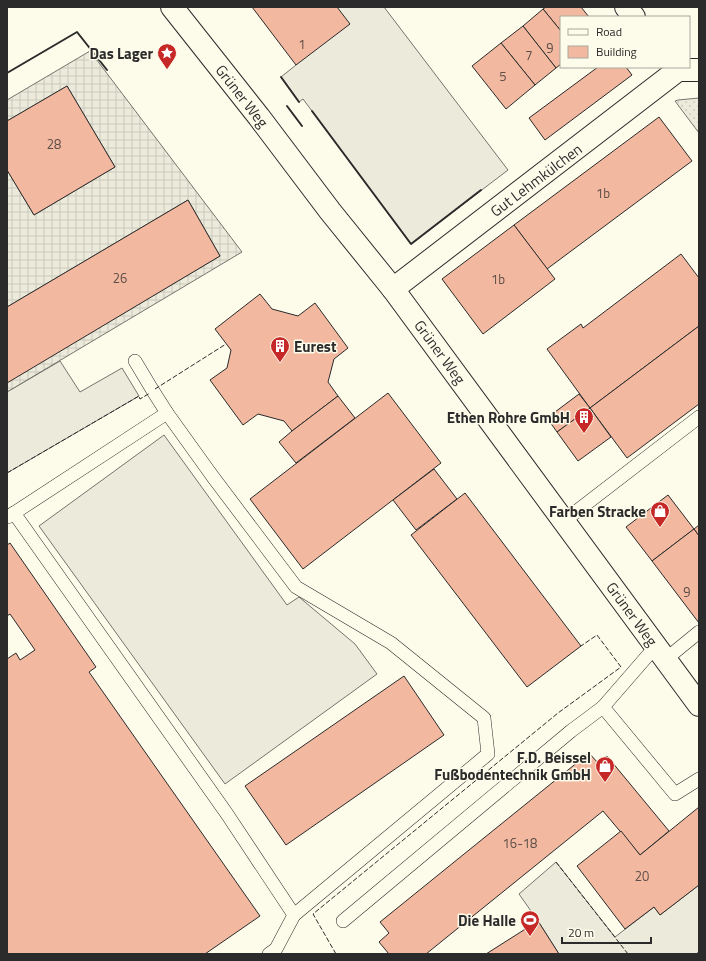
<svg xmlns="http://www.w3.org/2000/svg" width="706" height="961" font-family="'Titillium Web',sans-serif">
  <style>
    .park { fill: url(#park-dots); stroke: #74746e }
    .parking { fill: #eceadb; stroke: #74746e }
    .plaza { fill: url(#plaza-grid); stroke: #74746e }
    .building { fill: #f2b8a0; stroke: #2b2b2b }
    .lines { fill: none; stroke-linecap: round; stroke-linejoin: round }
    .service-casing { stroke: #2b2b2b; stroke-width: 14 }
    .minor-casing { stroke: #2b2b2b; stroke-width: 24 }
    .tertiary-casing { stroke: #2b2b2b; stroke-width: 24 }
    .service { stroke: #fdfbea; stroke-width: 13 }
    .minor { stroke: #fdfbea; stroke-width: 22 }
    .tertiary { stroke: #fdfbea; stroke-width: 22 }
    .fence { stroke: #2b2b2b; stroke-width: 1; stroke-dasharray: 5 2; stroke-linecap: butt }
    .wall { stroke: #2b2b2b; stroke-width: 2 }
    .labels { text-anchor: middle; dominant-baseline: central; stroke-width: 3; stroke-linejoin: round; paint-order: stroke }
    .number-label { font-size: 13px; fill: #5d4e48 }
    .poi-label { font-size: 15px; font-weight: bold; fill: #2b2b2b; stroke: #fdfbea; text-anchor: end }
    .street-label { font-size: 15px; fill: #2b2b2b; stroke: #fdfbea }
  </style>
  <defs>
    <pattern id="park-dots" width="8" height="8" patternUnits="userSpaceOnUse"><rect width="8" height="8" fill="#ecebdb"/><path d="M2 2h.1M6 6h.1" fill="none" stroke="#cbcabc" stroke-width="1.8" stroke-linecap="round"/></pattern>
    <pattern id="plaza-grid" width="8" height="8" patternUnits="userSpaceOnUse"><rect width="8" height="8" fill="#eceadb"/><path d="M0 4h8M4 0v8" fill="none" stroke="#cbc9bc"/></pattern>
  </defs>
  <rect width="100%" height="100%" fill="#fdfbea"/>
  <path class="park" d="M 699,98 L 699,133 L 675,101 L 678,100 Z"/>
  <g class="parking">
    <path d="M 338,7 L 384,7 L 508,170 L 411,244 L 303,99 L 299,102 L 281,77 L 296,65 Z"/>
    <path d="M 60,361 L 80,392 L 122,368 L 139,396 L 7,473 L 7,392 Z"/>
    <path d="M 164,435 L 287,605 L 299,597 L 355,644 L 377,674 L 225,784 L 39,526 Z"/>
    <path d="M 556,862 L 615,937 L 654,907 L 660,915 L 699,885 L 699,954 L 559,954 L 538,921 L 519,894 Z"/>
  </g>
  <path class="plaza" d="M 90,51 L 242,252 L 7,392 L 7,382 L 220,256 L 188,200 L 7,307 L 7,170 L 34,215 L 115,167 L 67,86 L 7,121 L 7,100 Z"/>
  <g class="building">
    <path d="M 252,7 L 337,7 L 350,24 L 296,65 Z"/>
    <path d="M 546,7 L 581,7 L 589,17 L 561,17 L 561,31 L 543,9 Z"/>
    <path d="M 543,9 L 561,31 L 561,64 L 556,68 L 523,26 Z"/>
    <path d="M 523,26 L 556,68 L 535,85 L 501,43 Z"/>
    <path d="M 501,43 L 535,85 L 506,109 L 472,66 Z"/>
    <path d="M 598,67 L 626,67 L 632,75 L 545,140 L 529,118 Z"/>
    <path d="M 67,86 L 115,167 L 34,215 L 7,170 L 7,121 Z"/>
    <path d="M 659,117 L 692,161 L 547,269 L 514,225 Z"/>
    <path d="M 188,200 L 220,256 L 7,383 L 7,307 Z"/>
    <path d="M 514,225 L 555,279 L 483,334 L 442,279 Z"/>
    <path d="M 681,254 L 699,278 L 699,326 L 590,408 L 547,349 L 581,324 L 583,328 Z"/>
    <path d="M 260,294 L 272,309 L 298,316 L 315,303 L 348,348 L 334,359 L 328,382 L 338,396 L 292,431 L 284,421 L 258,414 L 243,425 L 210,380 L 227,368 L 231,350 L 215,329 Z"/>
    <path d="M 699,326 L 699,404 L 627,458 L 590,408 Z"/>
    <path d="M 388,393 L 441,463 L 303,569 L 250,499 Z"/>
    <path d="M 579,394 L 590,408 L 557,432 L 547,418 Z"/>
    <path d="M 338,396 L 355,418 L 296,463 L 279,442 L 292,431 Z"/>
    <path d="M 590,408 L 611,437 L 578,461 L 557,432 Z"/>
    <path d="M 434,469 L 457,499 L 416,530 L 393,500 Z"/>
    <path d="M 465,493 L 581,646 L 527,687 L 411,535 Z"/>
    <path d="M 668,495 L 694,529 L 652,561 L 626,527 Z"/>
    <path d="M 699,525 L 699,536 L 694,529 Z"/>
    <path d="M 694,529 L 699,536 L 699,623 L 652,561 Z"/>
    <path d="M 10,543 L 96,667 L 89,672 L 260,916 L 205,954 L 7,954 L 7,659 L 16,653 L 20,660 L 35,650 L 10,614 L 7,616 L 7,545 Z"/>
    <path d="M 404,676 L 444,735 L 286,845 L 245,786 Z"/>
    <path d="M 589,753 L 598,763 L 607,756 L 669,831 L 640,855 L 603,811 L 426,954 L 389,954 L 379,942 L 389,933 L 380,922 Z"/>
    <path d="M 699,807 L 699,885 L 660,915 L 654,907 L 625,929 L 577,866 L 621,831 L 640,855 Z"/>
    <path d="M 538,921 L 559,954 L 486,954 Z"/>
  </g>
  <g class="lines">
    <g class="service-casing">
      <g id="service">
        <path d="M 135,361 L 153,391 L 167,413 L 213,477 L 296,587 L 391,643 L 484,718 L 488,754 L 294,915"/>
        <path d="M 14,513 L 227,814 L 294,915 L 276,949 L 269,954"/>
        <path d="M 8,517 L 167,413"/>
        <path d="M 564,521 L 699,417"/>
        <path d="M 656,646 L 603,707 L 675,794 L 699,779"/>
        <path d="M 666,659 L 699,632"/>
        <path d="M 343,921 L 571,731 L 603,707"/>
      </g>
    </g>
    <g class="minor-casing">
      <g id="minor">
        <path d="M 626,7 L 634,17"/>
        <path d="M 678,70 L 699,70"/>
        <path d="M 393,289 L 678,70 L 676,67"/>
      </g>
    </g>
    <g class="tertiary-casing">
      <path id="tertiary" d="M 172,7 L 259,117 L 330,211 L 393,289 L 699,705"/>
    </g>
    <use href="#service" class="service"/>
    <use href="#minor" class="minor"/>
    <use href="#tertiary" class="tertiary"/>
    <g class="fence">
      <path d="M 155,389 L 226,344"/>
      <path d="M 7,473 L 139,396 L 140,399 L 150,393"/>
      <path d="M 556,862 L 628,954"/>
      <path d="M 336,954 L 313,914 L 558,713 L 621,667 L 597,635 L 581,646"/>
      <path d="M 696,954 L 699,952"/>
    </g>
    <g class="wall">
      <path d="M 7,73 L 77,32 L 107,70"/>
      <path d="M 281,77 L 299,102"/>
      <path d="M 287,106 L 302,126"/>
      <path d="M 312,111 L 411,244 L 481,190"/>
    </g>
  </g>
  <defs>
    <g id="sight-pin" transform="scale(1)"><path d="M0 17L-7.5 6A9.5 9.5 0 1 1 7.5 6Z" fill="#c62828" stroke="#fdfbea"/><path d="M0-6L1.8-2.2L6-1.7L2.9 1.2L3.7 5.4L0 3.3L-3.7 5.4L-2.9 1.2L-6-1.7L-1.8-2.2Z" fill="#fff"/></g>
    <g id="building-pin" transform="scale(1)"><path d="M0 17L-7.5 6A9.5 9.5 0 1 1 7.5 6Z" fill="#c62828" stroke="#fdfbea"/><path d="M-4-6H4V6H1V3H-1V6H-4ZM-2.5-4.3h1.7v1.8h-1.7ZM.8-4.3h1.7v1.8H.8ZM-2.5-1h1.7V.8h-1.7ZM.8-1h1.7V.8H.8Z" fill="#fff"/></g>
    <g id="shop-pin" transform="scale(1)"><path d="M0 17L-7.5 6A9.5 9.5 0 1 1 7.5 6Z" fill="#c62828" stroke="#fdfbea"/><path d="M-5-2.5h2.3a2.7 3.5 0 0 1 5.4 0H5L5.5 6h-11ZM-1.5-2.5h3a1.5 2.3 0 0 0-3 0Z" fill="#fff"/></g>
    <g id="stadium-pin" transform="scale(1)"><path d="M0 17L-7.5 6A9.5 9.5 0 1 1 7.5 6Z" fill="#c62828" stroke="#fdfbea"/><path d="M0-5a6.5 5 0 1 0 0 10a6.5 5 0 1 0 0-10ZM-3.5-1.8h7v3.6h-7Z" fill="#fff"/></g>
  </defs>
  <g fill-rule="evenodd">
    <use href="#sight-pin" x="167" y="53"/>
    <use href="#building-pin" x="280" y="346"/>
    <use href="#building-pin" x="584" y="417"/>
    <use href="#shop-pin" x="660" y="511"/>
    <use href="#shop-pin" x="605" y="766"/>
    <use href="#stadium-pin" x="530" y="920"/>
  </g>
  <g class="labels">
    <g class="number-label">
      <text x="302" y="44">1</text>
      <text x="550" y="48">9</text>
      <text x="529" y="55">7</text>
      <text x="503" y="76">5</text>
      <text x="54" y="144">28</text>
      <text x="603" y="193">1b</text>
      <text x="120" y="278">26</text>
      <text x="498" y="279">1b</text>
      <text x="687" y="592">9</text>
      <text x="520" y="843">16-18</text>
      <text x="642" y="876">20</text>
    </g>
    <g class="poi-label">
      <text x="153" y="53">Das Lager</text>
      <text x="294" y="346" text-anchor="start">Eurest</text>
      <text x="570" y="417">Ethen Rohre GmbH</text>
      <text x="646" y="511">Farben Stracke</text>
      <text x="591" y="757">F.D. Beissel<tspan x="591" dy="17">Fußbodentechnik GmbH</tspan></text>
      <text x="516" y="920">Die Halle</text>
    </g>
    <g class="street-label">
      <text transform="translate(242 96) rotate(52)">Grüner Weg</text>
      <text transform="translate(536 180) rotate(-37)">Gut Lehmkülchen</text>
      <text transform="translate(440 352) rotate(54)">Grüner Weg</text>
      <text transform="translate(632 614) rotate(54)">Grüner Weg</text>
    </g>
  </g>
  <rect width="706" height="961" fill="none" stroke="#2b2b2b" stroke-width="16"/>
  <rect x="560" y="16" width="130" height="52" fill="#fdfbea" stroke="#a9a89e"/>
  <rect x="568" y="29" width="20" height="6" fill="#fdfbea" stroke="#a9a89e"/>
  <text x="596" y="36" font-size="12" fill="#2b2b2b">Road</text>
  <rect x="568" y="46" width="20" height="12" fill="#f2b8a0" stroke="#a9a89e"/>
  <text x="596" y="56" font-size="12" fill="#2b2b2b">Building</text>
  <path d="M562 937v6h89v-6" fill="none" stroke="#2b2b2b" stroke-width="2"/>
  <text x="568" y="937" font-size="12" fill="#2b2b2b" stroke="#fdfbea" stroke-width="3" paint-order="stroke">20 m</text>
</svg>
